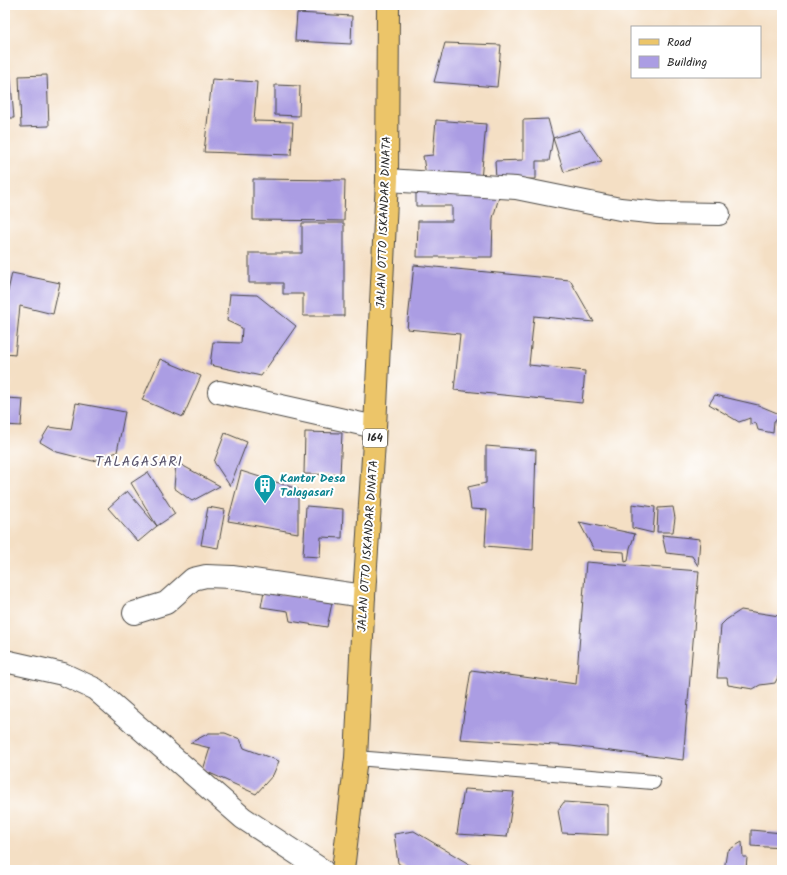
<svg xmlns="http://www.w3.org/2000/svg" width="787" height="875" font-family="Kalam,sans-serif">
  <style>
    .building { fill: #ab9de3 }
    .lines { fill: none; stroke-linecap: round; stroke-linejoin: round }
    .lane-casing { stroke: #494642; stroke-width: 16 }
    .street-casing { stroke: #494642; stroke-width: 24 }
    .primary-casing { stroke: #494642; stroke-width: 24 }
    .lane { stroke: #fff; stroke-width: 14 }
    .street { stroke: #fff; stroke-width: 22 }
    .primary { stroke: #ecc569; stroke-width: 22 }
    .labels { text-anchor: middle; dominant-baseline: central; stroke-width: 4; stroke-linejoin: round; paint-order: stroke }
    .shield { fill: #fff; stroke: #6b6b6b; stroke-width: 1 }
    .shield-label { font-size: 11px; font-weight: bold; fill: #2b2b2b }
    .street-label { font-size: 12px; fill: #2b2b2b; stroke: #fff }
    .culture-label { font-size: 12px; font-weight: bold; fill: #0d838f; stroke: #fff; text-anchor: start }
    .quarter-label { font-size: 14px; letter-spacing: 1px; fill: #58536b; stroke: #fff }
  </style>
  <rect width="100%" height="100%" fill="#fff"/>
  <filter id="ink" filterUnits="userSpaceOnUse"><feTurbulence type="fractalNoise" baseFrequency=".025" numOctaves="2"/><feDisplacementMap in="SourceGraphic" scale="8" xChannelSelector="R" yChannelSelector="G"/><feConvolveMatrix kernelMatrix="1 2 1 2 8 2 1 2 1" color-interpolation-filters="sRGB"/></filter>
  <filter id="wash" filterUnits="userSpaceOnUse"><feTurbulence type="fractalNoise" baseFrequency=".012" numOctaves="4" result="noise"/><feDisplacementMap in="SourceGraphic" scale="16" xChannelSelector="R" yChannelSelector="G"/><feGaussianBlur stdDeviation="0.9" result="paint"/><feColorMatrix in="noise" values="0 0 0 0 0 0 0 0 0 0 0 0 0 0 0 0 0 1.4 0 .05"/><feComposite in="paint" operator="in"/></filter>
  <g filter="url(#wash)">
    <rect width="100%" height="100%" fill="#f4dfc4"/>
    <g id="blocks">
      <g class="building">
        <path d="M 297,13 L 352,16 L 351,44 L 295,41 Z"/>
        <path d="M 445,43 L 501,45 L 497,87 L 434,82 Z"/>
        <path d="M 10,73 L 14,118 L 5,118 L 5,74 Z"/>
        <path d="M 47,75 L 49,126 L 21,127 L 19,76 Z"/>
        <path d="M 212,79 L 257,82 L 254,121 L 293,122 L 291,155 L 204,152 Z"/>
        <path d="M 275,85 L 300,86 L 299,116 L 275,115 Z"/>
        <path d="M 548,119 L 553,138 L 549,161 L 536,161 L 536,179 L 496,180 L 495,161 L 523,160 L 523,120 Z"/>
        <path d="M 436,120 L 486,124 L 481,180 L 426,176 L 423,156 L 433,155 Z"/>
        <path d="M 580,130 L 602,161 L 564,172 L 553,138 Z"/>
        <path d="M 253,179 L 345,180 L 344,221 L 253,220 Z"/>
        <path d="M 416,190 L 501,190 L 493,218 L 492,257 L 417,257 L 418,221 L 452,221 L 452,206 L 416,206 Z"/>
        <path d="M 302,223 L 344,223 L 344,316 L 303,316 L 303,294 L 283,294 L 283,283 L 249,283 L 249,253 L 302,253 Z"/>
        <path d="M 414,265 L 570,280 L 594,322 L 534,316 L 529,365 L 585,371 L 582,403 L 454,390 L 460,334 L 407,329 Z"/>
        <path d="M 12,273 L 60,283 L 53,314 L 20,306 L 15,355 L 5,354 L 5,304 Z"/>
        <path d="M 230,294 L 257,295 L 296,326 L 261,376 L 210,365 L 213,342 L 241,343 L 242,328 L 227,321 Z"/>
        <path d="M 160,359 L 201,376 L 183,417 L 142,400 Z"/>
        <path d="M 715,395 L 758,405 L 782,415 L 782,417 L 774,421 L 773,433 L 758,430 L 756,423 L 750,424 L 750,418 L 739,422 L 709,404 Z"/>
        <path d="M 5,398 L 23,399 L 21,426 L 5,425 Z"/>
        <path d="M 76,403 L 125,412 L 117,452 L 93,461 L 57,452 L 40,442 L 49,427 L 71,430 Z"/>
        <path d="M 305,432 L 342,433 L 340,475 L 304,474 Z"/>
        <path d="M 225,433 L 247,442 L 230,486 L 214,462 Z"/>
        <path d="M 486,446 L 536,450 L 533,550 L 485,546 L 487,510 L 471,509 L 468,487 L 486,483 Z"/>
        <path d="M 176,462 L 220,486 L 192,501 L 174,488 Z"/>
        <path d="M 241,471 L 298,489 L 298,533 L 228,521 Z"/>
        <path d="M 148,472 L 175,514 L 157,526 L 131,483 Z"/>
        <path d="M 127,491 L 157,526 L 138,542 L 108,508 Z"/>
        <path d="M 632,504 L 655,507 L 653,533 L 632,528 Z"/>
        <path d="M 306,506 L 343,509 L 342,538 L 321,537 L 320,557 L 303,556 Z"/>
        <path d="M 208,507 L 225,510 L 218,548 L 201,545 Z"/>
        <path d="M 673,507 L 675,518 L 673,532 L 657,532 L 658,508 Z"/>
        <path d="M 579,522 L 635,534 L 630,548 L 628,561 L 625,562 L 624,552 L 594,550 Z"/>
        <path d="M 662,535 L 700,539 L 698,566 L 692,556 L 666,553 Z"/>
        <path d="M 586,562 L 699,571 L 683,760 L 571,746 L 460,739 L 471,670 L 576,684 Z"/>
        <path d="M 264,591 L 332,603 L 327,627 L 290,621 L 288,611 L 261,607 Z"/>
        <path d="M 741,610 L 779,616 L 782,628 L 782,669 L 775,683 L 760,685 L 753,689 L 728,685 L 727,678 L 717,678 L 721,625 L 726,620 Z"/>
        <path d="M 209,733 L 225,733 L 240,739 L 244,748 L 279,761 L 273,775 L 256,794 L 203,770 L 210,748 L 190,743 Z"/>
        <path d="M 464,789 L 514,792 L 507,837 L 457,834 Z"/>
        <path d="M 564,802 L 608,805 L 608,835 L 562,833 L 558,810 Z"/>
        <path d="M 751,830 L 782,833 L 782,848 L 751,846 Z"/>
        <path d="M 414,831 L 479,870 L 408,870 L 398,863 L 394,834 Z"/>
        <path d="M 742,842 L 743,857 L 747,857 L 746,870 L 724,870 L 727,851 Z"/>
      </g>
    </g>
  </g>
  <g filter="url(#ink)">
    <use href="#blocks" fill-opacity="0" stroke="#494642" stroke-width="1"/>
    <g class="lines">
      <g class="lane-casing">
        <path id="lane" d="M 356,758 L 653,782"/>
      </g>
      <g class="street-casing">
        <g id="street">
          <path d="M 387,180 L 516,188 L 620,209 L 658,213 L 719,214"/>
          <path d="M 219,392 L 375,427"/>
          <path d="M 134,613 L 166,603 L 193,579 L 206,576 L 232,577 L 364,596"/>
          <path d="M 5,661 L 63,674 L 95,689 L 243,818 L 322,870"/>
        </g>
      </g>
      <g class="primary-casing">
        <path id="primary" d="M 343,870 L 356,758 L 364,596 L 375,427 L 387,180 L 388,5"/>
      </g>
      <use href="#lane" class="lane"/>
      <use href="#street" class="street"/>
      <use href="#primary" class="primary"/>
    </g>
  </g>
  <defs>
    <g id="building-pin" transform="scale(1.15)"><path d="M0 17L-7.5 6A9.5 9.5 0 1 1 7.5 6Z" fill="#0f9aa8" stroke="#fff"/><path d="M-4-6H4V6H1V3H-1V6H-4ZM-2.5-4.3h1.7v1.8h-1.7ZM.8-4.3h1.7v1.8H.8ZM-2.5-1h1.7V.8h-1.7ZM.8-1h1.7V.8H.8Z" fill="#fff"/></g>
  </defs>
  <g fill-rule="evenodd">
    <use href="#building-pin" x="265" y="485"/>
  </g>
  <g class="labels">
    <rect class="shield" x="363" y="429" width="24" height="18" rx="3"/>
    <g class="shield-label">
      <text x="375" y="438">164</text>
    </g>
    <g class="street-label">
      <text transform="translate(384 222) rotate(-88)">JALAN OTTO ISKANDAR DINATA</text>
      <text transform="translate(368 546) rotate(-86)">JALAN OTTO ISKANDAR DINATA</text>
    </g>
    <g class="culture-label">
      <text x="280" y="478">Kantor Desa<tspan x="280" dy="14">Talagasari</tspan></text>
    </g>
    <g class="quarter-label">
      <text x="139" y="462">TALAGASARI</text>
    </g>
  </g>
  <rect width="787" height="875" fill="none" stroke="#fff" stroke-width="20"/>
  <rect x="631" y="26" width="130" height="52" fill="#ffffff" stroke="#aaaaaa"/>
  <rect x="639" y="39" width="20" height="6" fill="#ecc569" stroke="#aaaaaa"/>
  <text x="667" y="46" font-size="12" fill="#2b2b2b">Road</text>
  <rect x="639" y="56" width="20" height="12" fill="#ab9de3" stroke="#aaaaaa"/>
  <text x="667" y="66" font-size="12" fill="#2b2b2b">Building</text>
</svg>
